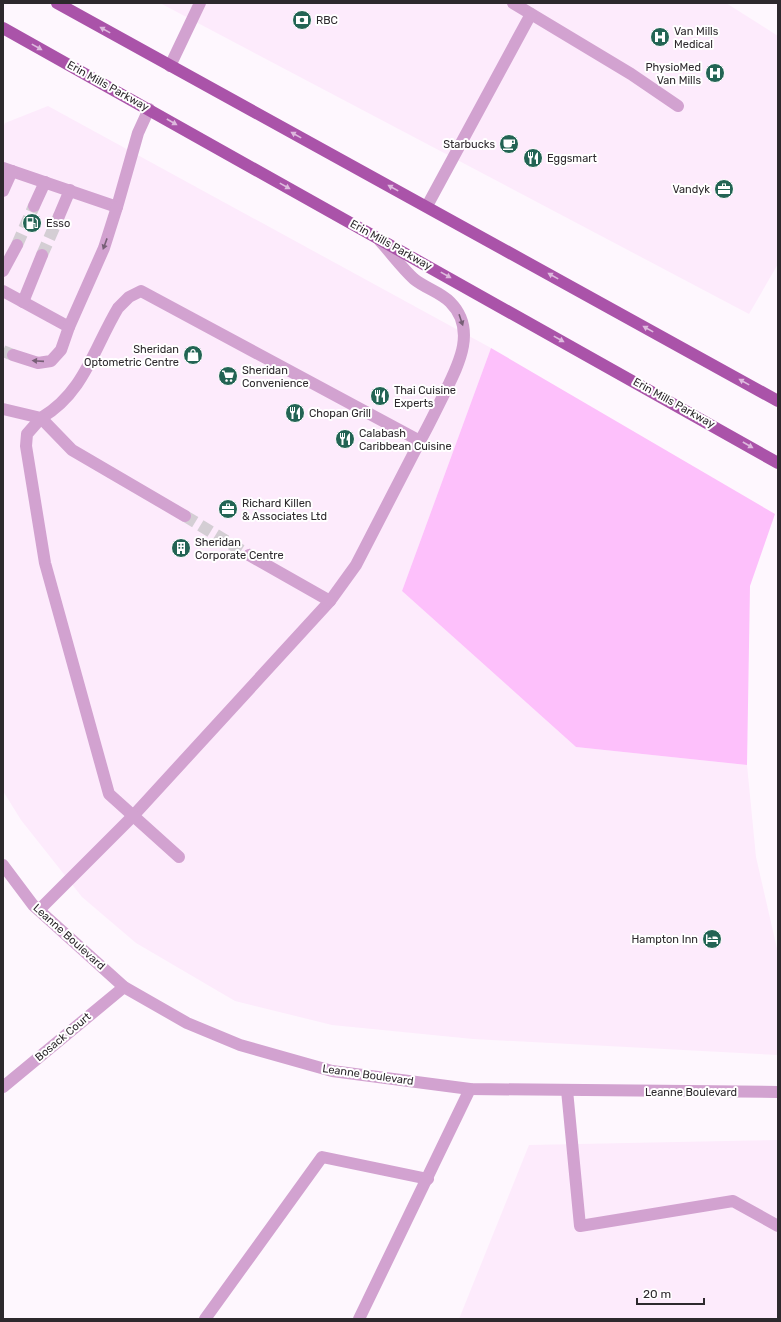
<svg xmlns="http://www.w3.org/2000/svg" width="781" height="1322" font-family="Rubik,sans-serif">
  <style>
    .built { fill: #fdebfc }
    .green { fill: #fdc0fb }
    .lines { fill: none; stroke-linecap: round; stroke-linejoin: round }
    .minor-tunnel { stroke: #d4ced4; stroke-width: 12; stroke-dasharray: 12 6; stroke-linecap: butt }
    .minor { stroke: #d2a2d0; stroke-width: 12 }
    .major { stroke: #aa53a9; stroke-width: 12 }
    .oneway { fill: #ddbadd }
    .oneway2 { fill: #775f76 }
    .labels { text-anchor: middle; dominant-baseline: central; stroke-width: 4; stroke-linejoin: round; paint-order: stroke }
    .poi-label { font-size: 11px; fill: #2d292d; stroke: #fff; text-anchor: start }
    .street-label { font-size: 11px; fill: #2d292d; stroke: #fff }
  </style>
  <rect width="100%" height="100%" fill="#fef7fe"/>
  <g class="built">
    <path d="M 160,3 L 726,3 L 778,36 L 778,264 L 749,314 Z"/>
    <path d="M 48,106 L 491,348 L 402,591 L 576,747 L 747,765 L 756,857 L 778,953 L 778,1055 L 473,1039 L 332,1025 L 235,1001 L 136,943 L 82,897 L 21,820 L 3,791 L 3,128 L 5,123 Z"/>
    <path d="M 778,1140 L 778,1319 L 459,1319 L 529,1145 Z"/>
  </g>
  <path class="green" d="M 491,348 L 775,514 L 750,586 L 747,765 L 576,747 L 402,591 Z"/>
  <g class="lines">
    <g class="minor-tunnel">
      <path d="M 17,245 L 34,206"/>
      <path d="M 42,255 L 59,216"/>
      <path d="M 3,351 L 13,355"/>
      <path d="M 185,516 L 249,555"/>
    </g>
    <g class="minor">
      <path d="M 513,3 L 631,74 L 678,106"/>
      <path d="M 170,66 L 200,3"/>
      <path d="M 3,168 L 117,207 L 138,133 L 149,109"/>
      <path d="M 3,191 L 12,171"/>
      <path d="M 34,206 L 45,182"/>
      <path d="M 427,206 L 531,14"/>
      <path d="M 59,216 L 70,190"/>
      <path d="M 380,241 C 391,253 402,268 414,279 C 425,288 440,292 450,302 C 477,329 459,364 445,392 C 437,408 429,425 420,441"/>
      <path d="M 3,271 L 17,245"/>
      <path d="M 3,291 L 69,327"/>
      <path d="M 23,302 L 42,255"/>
      <path d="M 13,355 L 38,363 L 51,361 L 61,350 L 69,327 L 104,248 L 117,207"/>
      <path d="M 3,409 L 41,418 C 84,393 94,348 118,308 L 129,297 L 141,291 L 420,441 L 356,565 L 330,601 L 133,816 L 39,910"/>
      <path d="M 249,555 L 330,601"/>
      <path d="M 179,857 L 109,794 L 45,563 L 26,446 L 27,434 L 41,418 L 72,450 L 185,516"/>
      <path d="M 3,865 L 33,905 L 124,987 L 187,1023 L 240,1045 L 332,1071 L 470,1089 L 778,1092"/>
      <path d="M 3,1087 L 124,987"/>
      <path d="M 567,1090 L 580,1226 L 733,1201 L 778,1226"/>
      <path d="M 205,1319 L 322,1157 L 428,1179"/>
      <path d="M 359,1319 L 470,1089"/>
    </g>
    <g class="major">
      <path d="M 57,3 L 778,401"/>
      <path d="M 3,28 L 778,463"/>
    </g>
  </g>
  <defs><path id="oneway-solid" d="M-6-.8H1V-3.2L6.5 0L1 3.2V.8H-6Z"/></defs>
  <g class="oneway">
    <use href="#oneway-solid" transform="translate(105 30) rotate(-151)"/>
    <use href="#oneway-solid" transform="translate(37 47) rotate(29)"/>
    <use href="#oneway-solid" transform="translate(172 122) rotate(30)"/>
    <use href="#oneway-solid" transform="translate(296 135) rotate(-151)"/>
    <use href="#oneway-solid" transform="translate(285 186) rotate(29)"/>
    <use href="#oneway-solid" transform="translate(393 188) rotate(-151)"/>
    <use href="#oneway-solid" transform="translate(446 275) rotate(29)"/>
    <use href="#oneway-solid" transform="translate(553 276) rotate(-151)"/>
    <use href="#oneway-solid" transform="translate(648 329) rotate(-151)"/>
    <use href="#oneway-solid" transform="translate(559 339) rotate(29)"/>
    <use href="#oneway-solid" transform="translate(744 382) rotate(-151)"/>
    <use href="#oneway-solid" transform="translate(748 445) rotate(30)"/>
  </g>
  <g class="oneway2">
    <use href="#oneway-solid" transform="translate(105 244) rotate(110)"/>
    <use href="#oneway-solid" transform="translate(461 320) rotate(71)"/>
    <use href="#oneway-solid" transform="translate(38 361) rotate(-176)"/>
  </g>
  <defs>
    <g id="bank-disc" transform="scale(1)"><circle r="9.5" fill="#236454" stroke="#fff"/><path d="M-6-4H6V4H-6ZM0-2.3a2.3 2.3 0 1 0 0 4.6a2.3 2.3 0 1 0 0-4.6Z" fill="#fff"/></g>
    <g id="hospital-disc" transform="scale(1)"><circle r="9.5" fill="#236454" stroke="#fff"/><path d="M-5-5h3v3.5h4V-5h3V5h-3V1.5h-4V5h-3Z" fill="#fff"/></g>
    <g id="cafe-disc" transform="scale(1)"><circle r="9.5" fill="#236454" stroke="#fff"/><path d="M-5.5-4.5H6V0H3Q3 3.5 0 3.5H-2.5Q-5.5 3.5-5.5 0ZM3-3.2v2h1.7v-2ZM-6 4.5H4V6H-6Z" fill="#fff"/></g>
    <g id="restaurant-disc" transform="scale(1)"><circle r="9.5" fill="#236454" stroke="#fff"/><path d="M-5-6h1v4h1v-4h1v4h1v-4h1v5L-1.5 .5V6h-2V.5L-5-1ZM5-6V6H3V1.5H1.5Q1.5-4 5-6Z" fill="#fff"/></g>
    <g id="office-disc" transform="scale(1)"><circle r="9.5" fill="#236454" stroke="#fff"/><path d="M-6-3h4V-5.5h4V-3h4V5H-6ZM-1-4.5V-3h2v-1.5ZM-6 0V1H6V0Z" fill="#fff"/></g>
    <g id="fuel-disc" transform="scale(1)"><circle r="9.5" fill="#236454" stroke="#fff"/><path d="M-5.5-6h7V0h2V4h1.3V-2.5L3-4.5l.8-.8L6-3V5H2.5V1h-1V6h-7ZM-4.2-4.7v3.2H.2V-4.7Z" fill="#fff"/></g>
    <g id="shop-disc" transform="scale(1)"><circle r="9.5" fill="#236454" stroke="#fff"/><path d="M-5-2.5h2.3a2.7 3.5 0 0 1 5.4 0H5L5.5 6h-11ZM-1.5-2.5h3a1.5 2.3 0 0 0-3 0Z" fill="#fff"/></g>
    <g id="supermarket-disc" transform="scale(1)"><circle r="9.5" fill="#236454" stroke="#fff"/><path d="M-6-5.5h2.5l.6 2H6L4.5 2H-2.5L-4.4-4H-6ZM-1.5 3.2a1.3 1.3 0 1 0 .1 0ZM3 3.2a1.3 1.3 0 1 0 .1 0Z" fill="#fff"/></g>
    <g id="building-disc" transform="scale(1)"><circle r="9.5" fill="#236454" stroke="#fff"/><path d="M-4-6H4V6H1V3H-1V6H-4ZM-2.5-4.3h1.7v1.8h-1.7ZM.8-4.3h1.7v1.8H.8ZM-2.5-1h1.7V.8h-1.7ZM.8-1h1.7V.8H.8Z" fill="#fff"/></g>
    <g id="hotel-disc" transform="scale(1)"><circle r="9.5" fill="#236454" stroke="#fff"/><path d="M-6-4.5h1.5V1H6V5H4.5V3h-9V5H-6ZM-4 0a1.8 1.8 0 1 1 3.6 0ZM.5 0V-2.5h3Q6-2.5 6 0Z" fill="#fff"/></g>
  </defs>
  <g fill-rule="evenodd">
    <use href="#bank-disc" x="302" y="20"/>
    <use href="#hospital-disc" x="660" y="37"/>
    <use href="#hospital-disc" x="715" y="73"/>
    <use href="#cafe-disc" x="509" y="144"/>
    <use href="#restaurant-disc" x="533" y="158"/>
    <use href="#office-disc" x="724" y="189"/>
    <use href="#fuel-disc" x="32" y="223"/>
    <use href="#shop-disc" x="193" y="355"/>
    <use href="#supermarket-disc" x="228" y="376"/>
    <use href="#restaurant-disc" x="380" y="396"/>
    <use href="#restaurant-disc" x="295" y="413"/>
    <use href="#restaurant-disc" x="345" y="439"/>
    <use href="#office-disc" x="228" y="509"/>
    <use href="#building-disc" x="181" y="548"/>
    <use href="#hotel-disc" x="712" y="939"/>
  </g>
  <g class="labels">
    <g class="poi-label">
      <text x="316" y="20">RBC</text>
      <text x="674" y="31">Van Mills<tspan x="674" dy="13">Medical</tspan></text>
      <text x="701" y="67" text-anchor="end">PhysioMed<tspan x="701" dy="13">Van Mills</tspan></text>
      <text x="495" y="144" text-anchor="end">Starbucks</text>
      <text x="547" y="158">Eggsmart</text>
      <text x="710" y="189" text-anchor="end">Vandyk</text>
      <text x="46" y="223">Esso</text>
      <text x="179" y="349" text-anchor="end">Sheridan<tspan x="179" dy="13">Optometric Centre</tspan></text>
      <text x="242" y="370">Sheridan<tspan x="242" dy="13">Convenience</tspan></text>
      <text x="394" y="390">Thai Cuisine<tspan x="394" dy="13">Experts</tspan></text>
      <text x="309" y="413">Chopan Grill</text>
      <text x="359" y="433">Calabash<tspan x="359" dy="13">Caribbean Cuisine</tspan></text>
      <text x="242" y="503">Richard Killen<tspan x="242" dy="13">&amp; Associates Ltd</tspan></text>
      <text x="195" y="542">Sheridan<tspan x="195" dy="13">Corporate Centre</tspan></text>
      <text x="698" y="939" text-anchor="end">Hampton Inn</text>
    </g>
    <g class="street-label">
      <text transform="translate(108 86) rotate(29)">Erin Mills Parkway</text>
      <text transform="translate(391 245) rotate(29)">Erin Mills Parkway</text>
      <text transform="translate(674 403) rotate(29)">Erin Mills Parkway</text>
      <text transform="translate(69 937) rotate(42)">Leanne Boulevard</text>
      <text transform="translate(63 1037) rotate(-40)">Bosack Court</text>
      <text transform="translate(368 1075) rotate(8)">Leanne Boulevard</text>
      <text x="691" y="1092">Leanne Boulevard</text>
    </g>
  </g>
  <rect width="781" height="1322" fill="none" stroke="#2d292d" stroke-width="8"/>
  <path d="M637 1298v6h67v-6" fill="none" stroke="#2d292d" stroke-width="2"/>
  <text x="643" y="1298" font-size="12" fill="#2d292d" stroke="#ffffff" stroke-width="3" paint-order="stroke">20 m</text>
</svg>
